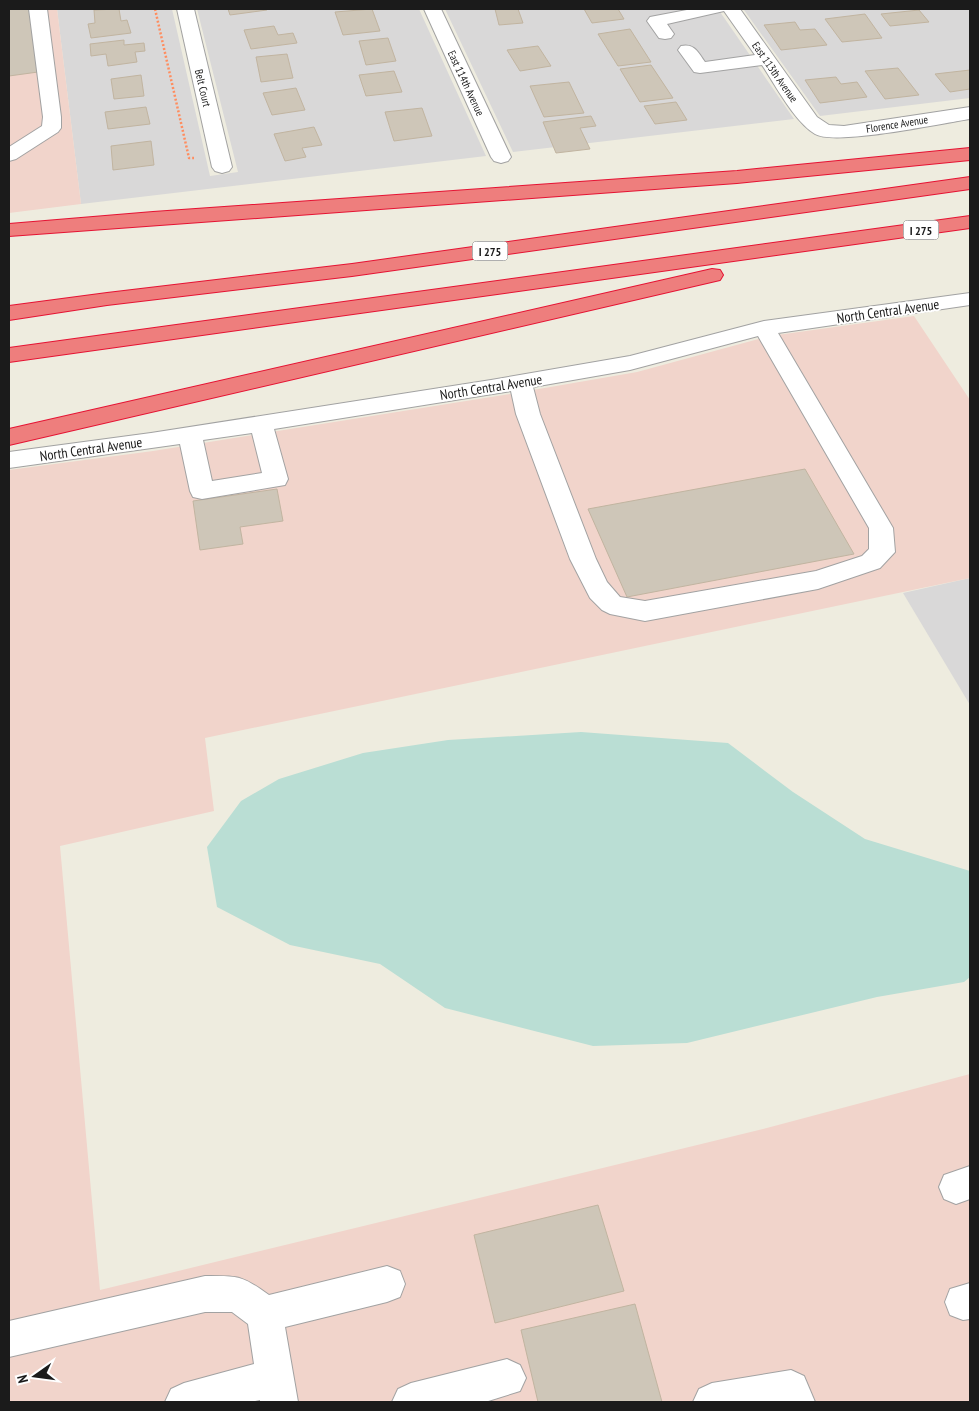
<svg xmlns="http://www.w3.org/2000/svg" width="979" height="1411" font-family="'PT Sans Narrow',sans-serif">
  <style>
    .residential { fill: #d9d8d8 }
    .commercial { fill: #f1d4cb }
    .wetland { fill: #baded4 }
    .building { fill: #cec6b8; stroke: #c1b4a0 }
    .lines { fill: none; stroke-linecap: round; stroke-linejoin: round }
    .minor-casing { stroke: #a2a2a2; stroke-width: 2 }
    .highway-casing { stroke: #e51333; stroke-width: 2 }
    .path { stroke: #ff8d5f; stroke-width: 2.5; stroke-dasharray: 2 2; stroke-linecap: butt }
    .minor { fill: #fff; fill-rule: evenodd }
    .highway { fill: #ee7e7d; fill-rule: evenodd }
    .labels { text-anchor: middle; dominant-baseline: central; stroke-width: 4; stroke-linejoin: round; paint-order: stroke }
    .far-street-label { font-size: 11px; fill: #1b1b1b; stroke: #fff }
    .shield { fill: #fff; stroke: #5f5f5f; stroke-width: 1 }
    .shield-label { font-size: 12px; font-weight: bold; fill: #1b1b1b }
    .street-label { font-size: 14px; fill: #1b1b1b; stroke: #fff }
  </style>
  <rect width="100%" height="100%" fill="#eeecdf"/>
  <g class="residential">
    <path d="M 57,9 L 172,9 L 210,176 L 238,172 L 197,9 L 419,9 L 486,156 L 81,204 Z"/>
    <path d="M 445,9 L 718,9 L 794,119 L 513,152 Z"/>
    <path d="M 753,9 L 970,9 L 970,98 L 820,116 L 744,10 Z"/>
    <path d="M 970,578 L 970,705 L 903,593 Z"/>
  </g>
  <g class="commercial">
    <path d="M 9,9 L 57,9 L 81,204 L 9,213 Z"/>
    <path d="M 914,316 L 970,400 L 970,578 L 205,738 L 214,811 L 60,846 L 100,1290 L 763,1129 L 970,1074 L 970,1402 L 9,1402 L 9,470 L 153,451 L 510,394 L 637,372 L 770,336 Z"/>
  </g>
  <path class="wetland" d="M 581,732 L 728,743 L 793,792 L 865,839 L 970,871 L 970,977 L 964,982 L 877,997 L 687,1043 L 593,1046 L 445,1008 L 380,964 L 290,945 L 217,907 L 207,847 L 241,801 L 279,779 L 363,753 L 448,740 Z"/>
  <g class="building">
    <path d="M 9,9 L 30,9 L 38,72 L 9,76 Z"/>
    <path d="M 119,9 L 121,21 L 127,20 L 131,33 L 91,38 L 88,24 L 95,23 L 94,10 Z"/>
    <path d="M 228,9 L 267,9 L 267,10 L 230,15 Z"/>
    <path d="M 372,9 L 380,31 L 343,35 L 335,12 Z"/>
    <path d="M 495,9 L 518,9 L 523,23 L 499,25 Z"/>
    <path d="M 584,9 L 618,9 L 624,19 L 592,23 Z"/>
    <path d="M 919,10 L 929,22 L 890,26 L 881,14 Z"/>
    <path d="M 865,14 L 882,38 L 842,42 L 825,19 Z"/>
    <path d="M 795,22 L 800,30 L 815,29 L 827,45 L 781,50 L 764,25 Z"/>
    <path d="M 274,26 L 278,35 L 293,33 L 297,43 L 251,49 L 244,30 Z"/>
    <path d="M 630,29 L 651,62 L 618,66 L 598,34 Z"/>
    <path d="M 388,38 L 396,61 L 366,65 L 359,41 Z"/>
    <path d="M 124,40 L 124,45 L 144,43 L 145,51 L 135,52 L 137,62 L 108,66 L 106,54 L 91,56 L 90,44 Z"/>
    <path d="M 538,46 L 551,66 L 520,71 L 507,50 Z"/>
    <path d="M 287,54 L 293,78 L 261,82 L 256,57 Z"/>
    <path d="M 651,65 L 673,98 L 640,102 L 620,69 Z"/>
    <path d="M 898,68 L 919,95 L 885,99 L 865,71 Z"/>
    <path d="M 970,70 L 970,89 L 950,92 L 935,74 Z"/>
    <path d="M 394,71 L 402,92 L 366,96 L 359,75 Z"/>
    <path d="M 141,75 L 144,96 L 114,99 L 111,79 Z"/>
    <path d="M 836,77 L 841,84 L 857,82 L 867,97 L 820,103 L 805,80 Z"/>
    <path d="M 569,82 L 584,113 L 544,117 L 530,86 Z"/>
    <path d="M 296,88 L 305,110 L 272,115 L 263,93 Z"/>
    <path d="M 676,102 L 687,120 L 655,124 L 644,106 Z"/>
    <path d="M 146,107 L 150,124 L 108,129 L 105,112 Z"/>
    <path d="M 422,108 L 432,136 L 394,141 L 385,112 Z"/>
    <path d="M 591,116 L 596,126 L 580,128 L 590,149 L 556,153 L 543,122 Z"/>
    <path d="M 314,127 L 322,145 L 302,148 L 306,157 L 285,161 L 274,134 Z"/>
    <path d="M 151,141 L 154,165 L 113,170 L 111,146 Z"/>
    <path d="M 805,469 L 854,554 L 627,597 L 588,509 Z"/>
    <path d="M 277,489 L 283,521 L 240,527 L 243,544 L 200,550 L 193,501 Z"/>
    <path d="M 598,1205 L 624,1291 L 495,1323 L 474,1235 Z"/>
    <path d="M 635,1304 L 662,1402 L 538,1402 L 521,1330 Z"/>
  </g>
  <g class="lines">
    <g class="minor-casing">
      <g id="minor">
        <path d="M 29,9 L 47,9 L 61,117 L 61,128 L 58,132 L 16,159 L 9,161 L 9,147 L 42,126 L 43,117 Z"/>
        <path d="M 177,9 L 194,9 L 232,167 L 229,171 L 222,173 L 215,171 L 212,167 Z"/>
        <path d="M 424,9 L 441,9 L 511,157 L 508,161 L 501,163 L 494,161 L 491,157 Z"/>
        <path d="M 692,9 L 740,9 L 817,117 L 829,125 L 844,126 L 970,107 L 970,119 C 943,123 835,146 815,134 C 794,121 776,86 762,65 L 700,73 L 694,72 L 678,50 L 681,46 C 694,43 698,52 705,62 L 755,55 L 724,11 L 667,24 L 674,34 L 671,38 L 665,39 L 659,38 L 647,21 L 650,17 Z"/>
        <path d="M 970,293 L 970,305 L 778,333 L 893,528 L 895,552 L 880,568 L 818,589 L 645,621 L 610,614 L 602,610 L 590,598 L 570,559 L 516,414 L 511,391 L 274,429 L 288,479 L 285,485 L 202,499 L 193,497 L 190,491 L 180,444 L 9,468 L 9,452 L 151,433 L 491,380 L 630,356 L 764,321 ZM 758,336 L 869,528 L 869,549 L 862,556 L 816,571 L 645,601 L 620,597 L 607,582 L 596,559 L 540,414 L 533,387 L 630,370 ZM 252,433 L 262,473 L 212,481 L 203,440 Z"/>
        <path d="M 970,1166 L 970,1199 L 956,1204 L 944,1199 L 939,1187 L 944,1175 Z"/>
        <path d="M 387,1266 L 400,1271 L 405,1284 L 400,1297 L 387,1302 L 285,1327 L 298,1402 L 260,1402 L 260,1400 L 251,1402 L 165,1402 L 171,1389 L 184,1383 L 254,1364 L 248,1324 L 232,1312 L 205,1312 L 9,1357 L 9,1321 L 205,1276 C 239,1276 241,1275 269,1295 Z"/>
        <path d="M 970,1283 L 970,1319 L 963,1320 L 950,1315 L 945,1302 L 950,1289 Z"/>
        <path d="M 507,1359 L 520,1365 L 526,1378 L 520,1391 L 485,1402 L 392,1402 L 398,1389 L 411,1383 Z"/>
        <path d="M 791,1370 L 804,1376 L 815,1402 L 693,1402 L 699,1389 L 712,1383 Z"/>
      </g>
    </g>
    <g class="highway-casing">
      <g id="highway">
        <path d="M 970,148 L 970,160 L 737,183 L 9,236 L 9,224 L 153,212 L 737,171 Z"/>
        <path d="M 970,177 L 970,189 L 352,276 L 107,305 L 9,320 L 9,306 L 107,293 L 352,264 Z"/>
        <path d="M 970,216 L 970,228 L 9,362 L 9,348 Z"/>
        <path d="M 712,269 L 720,270 L 723,275 L 720,280 L 9,445 L 9,429 Z"/>
      </g>
    </g>
    <path class="path" d="M 155,9 L 189,158 L 194,158"/>
    <use href="#minor" class="minor"/>
    <use href="#highway" class="highway"/>
  </g>
  <g class="labels">
    <g class="far-street-label">
      <text transform="translate(775 72) rotate(55)">East 113th Avenue</text>
      <text transform="translate(466 83) rotate(65)">East 114th Avenue</text>
      <text transform="translate(203 88) rotate(77)">Belt Court</text>
      <text transform="translate(897 124) rotate(-9)">Florence Avenue</text>
    </g>
    <g class="shield">
      <rect x="903.5" y="220.5" width="35" height="19" rx="4"/>
      <rect x="472.5" y="241.5" width="35" height="19" rx="4"/>
    </g>
    <g class="shield-label">
      <text x="921" y="230">I 275</text>
      <text x="490" y="251">I 275</text>
    </g>
    <g class="street-label">
      <text transform="translate(888 311) rotate(-8)">North Central Avenue</text>
      <text transform="translate(491 387) rotate(-9)">North Central Avenue</text>
      <text transform="translate(91 449) rotate(-8)">North Central Avenue</text>
    </g>
  </g>
  <rect width="979" height="1411" fill="none" stroke="#1b1b1b" stroke-width="20"/>
  <g transform="translate(35 1376) rotate(256)" stroke="#ffffff" stroke-width="4" paint-order="stroke">
  <path d="M0-4L9 19L0 12L-9 19Z" fill="#1b1b1b"/>
  <text y="-8" font-size="14" font-weight="bold" text-anchor="middle" fill="#1b1b1b">N</text>
  </g>
</svg>
